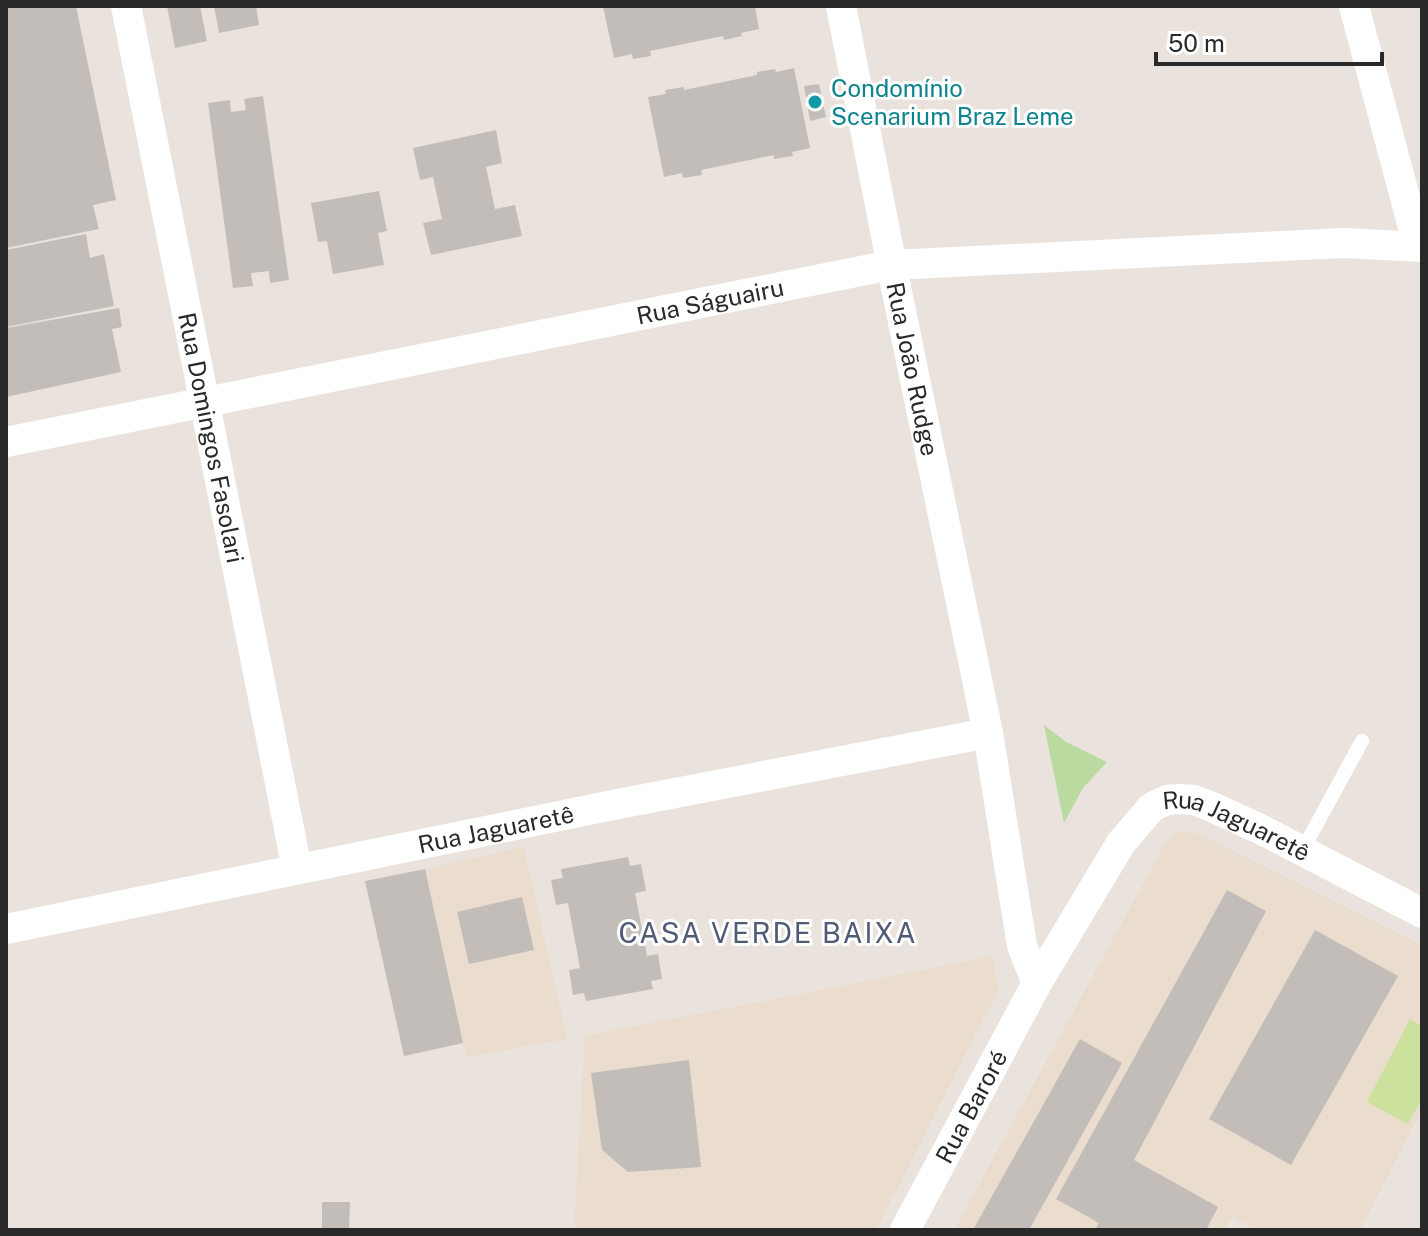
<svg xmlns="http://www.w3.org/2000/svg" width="1428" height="1236" font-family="'Public Sans',sans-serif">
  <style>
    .education { fill: #eaddce }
    .green { fill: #bada9f }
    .pitch { fill: #cbe19c }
    .building { fill: #c2bdb9 }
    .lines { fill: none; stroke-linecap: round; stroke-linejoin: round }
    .lane { stroke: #fff; stroke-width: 14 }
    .street { stroke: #fff; stroke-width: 30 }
    .culture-dot { fill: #0f9aa8; stroke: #fff; stroke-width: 3 }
    .labels { text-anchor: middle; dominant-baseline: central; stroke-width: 6; stroke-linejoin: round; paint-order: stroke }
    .culture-label { font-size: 24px; fill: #0d838f; stroke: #fff; text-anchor: start }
    .street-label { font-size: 24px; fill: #292929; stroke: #fff }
    .quarter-label { font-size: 28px; letter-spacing: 2px; fill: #4f5a75; stroke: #fff }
  </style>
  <rect width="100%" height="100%" fill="#eae3dd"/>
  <g class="education">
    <path d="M 1179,832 L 1197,833 L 1422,945 L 1422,1109 L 1360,1230 L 1257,1230 L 1232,1217 L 1224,1230 L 954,1230 L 1166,842 Z"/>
    <path d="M 524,847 L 567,1039 L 466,1057 L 425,869 Z"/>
    <path d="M 993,956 L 998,991 L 876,1230 L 574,1230 L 585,1036 Z"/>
  </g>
  <path class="green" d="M 1044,725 L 1066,742 L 1107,762 L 1083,788 L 1064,823 Z"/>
  <path class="pitch" d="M 1410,1019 L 1422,1026 L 1422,1098 L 1408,1124 L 1367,1102 Z"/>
  <g class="building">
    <path d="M 6,6 L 76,6 L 116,200 L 93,205 L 99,229 L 6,248 Z"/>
    <path d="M 167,6 L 200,6 L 207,41 L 175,48 Z"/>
    <path d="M 214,6 L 256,6 L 259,25 L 219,33 Z"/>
    <path d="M 603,6 L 755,6 L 759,29 L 741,33 L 742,36 L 724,40 L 723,36 L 650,51 L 651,56 L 633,59 L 632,54 L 614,58 Z"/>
    <path d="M 794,68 L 810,148 L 792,152 L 793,156 L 774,159 L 774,155 L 701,170 L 702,175 L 683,178 L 682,173 L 664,177 L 648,97 L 666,94 L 665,90 L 684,87 L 684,90 L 757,75 L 757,72 L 775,69 L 776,72 Z"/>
    <path d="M 819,84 L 826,117 L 810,121 L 804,86 Z"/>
    <path d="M 263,96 L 289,280 L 270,283 L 269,271 L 251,273 L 253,286 L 233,288 L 208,103 L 230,100 L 231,112 L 246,110 L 244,99 Z"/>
    <path d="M 496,130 L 502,163 L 486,167 L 495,209 L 515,205 L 522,236 L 431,255 L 423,223 L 442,219 L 433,177 L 420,180 L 413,148 Z"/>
    <path d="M 379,191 L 387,231 L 378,233 L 384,265 L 333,274 L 327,241 L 318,242 L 311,203 Z"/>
    <path d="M 86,234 L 90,258 L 104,254 L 114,306 L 6,327 L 6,250 Z"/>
    <path d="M 119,308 L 122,327 L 112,329 L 121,372 L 6,397 L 6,328 Z"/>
    <path d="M 628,857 L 630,866 L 641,864 L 646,891 L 635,893 L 647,956 L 658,954 L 662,979 L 651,981 L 653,989 L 586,1001 L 584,993 L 573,995 L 569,970 L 580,968 L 568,903 L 556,905 L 551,880 L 563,878 L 561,869 Z"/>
    <path d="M 425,869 L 463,1043 L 404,1056 L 365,881 Z"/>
    <path d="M 1227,890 L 1266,911 L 1134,1160 L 1218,1207 L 1206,1230 L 1095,1230 L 1099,1223 L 1056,1199 Z"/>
    <path d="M 522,897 L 534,950 L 469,964 L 457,912 Z"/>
    <path d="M 1315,930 L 1398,976 L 1291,1165 L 1209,1119 Z"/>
    <path d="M 1080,1039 L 1122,1063 L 1029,1230 L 973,1230 Z"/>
    <path d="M 689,1060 L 701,1167 L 628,1172 L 602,1150 L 591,1073 Z"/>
    <path d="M 322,1202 L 350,1202 L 349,1230 L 322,1230 Z"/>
  </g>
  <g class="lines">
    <path class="lane" d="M 1302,851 L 1362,741"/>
    <g class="street">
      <path id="s1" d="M 126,6 L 297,869"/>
      <path id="s2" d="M 841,6 L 899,302 L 988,733 L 1022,946 L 1037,983"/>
      <path d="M 1354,6 L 1418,246"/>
      <path id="s3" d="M 6,442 L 891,265 L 1344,243 L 1422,247"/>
      <path id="s4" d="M 6,929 L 613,805 L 988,733"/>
      <path id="s5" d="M 905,1230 L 1037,983 L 1121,843 L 1152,807 L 1167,800 L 1178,799 L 1194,800 L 1210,806 L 1260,829 L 1422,913"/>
    </g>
  </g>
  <circle class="culture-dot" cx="815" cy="102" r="8"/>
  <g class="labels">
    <g class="culture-label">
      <text x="831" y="88">Condomínio<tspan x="831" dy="28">Scenarium Braz Leme</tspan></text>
    </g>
    <g class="street-label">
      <text stroke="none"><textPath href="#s3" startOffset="718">Rua Ságuairu</textPath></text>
      <text stroke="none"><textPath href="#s2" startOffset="370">Rua João Rudge</textPath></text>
      <text stroke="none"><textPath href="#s1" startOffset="440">Rua Domingos Fasolari</textPath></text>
      <text stroke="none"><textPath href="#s4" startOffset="500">Rua Jaguaretê</textPath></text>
      <text stroke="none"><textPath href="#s5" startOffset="582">Rua Jaguaretê</textPath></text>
      <text stroke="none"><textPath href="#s5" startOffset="140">Rua Baroré</textPath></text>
    </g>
    <g class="quarter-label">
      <text x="768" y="932">CASA VERDE BAIXA</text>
    </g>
  </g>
  <rect width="1428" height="1236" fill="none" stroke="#292929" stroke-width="16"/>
  <path d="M1156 52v12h226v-12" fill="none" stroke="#292929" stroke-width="4"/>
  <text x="1168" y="52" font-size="24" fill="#292929" stroke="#ffffff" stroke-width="6" paint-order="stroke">50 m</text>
</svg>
